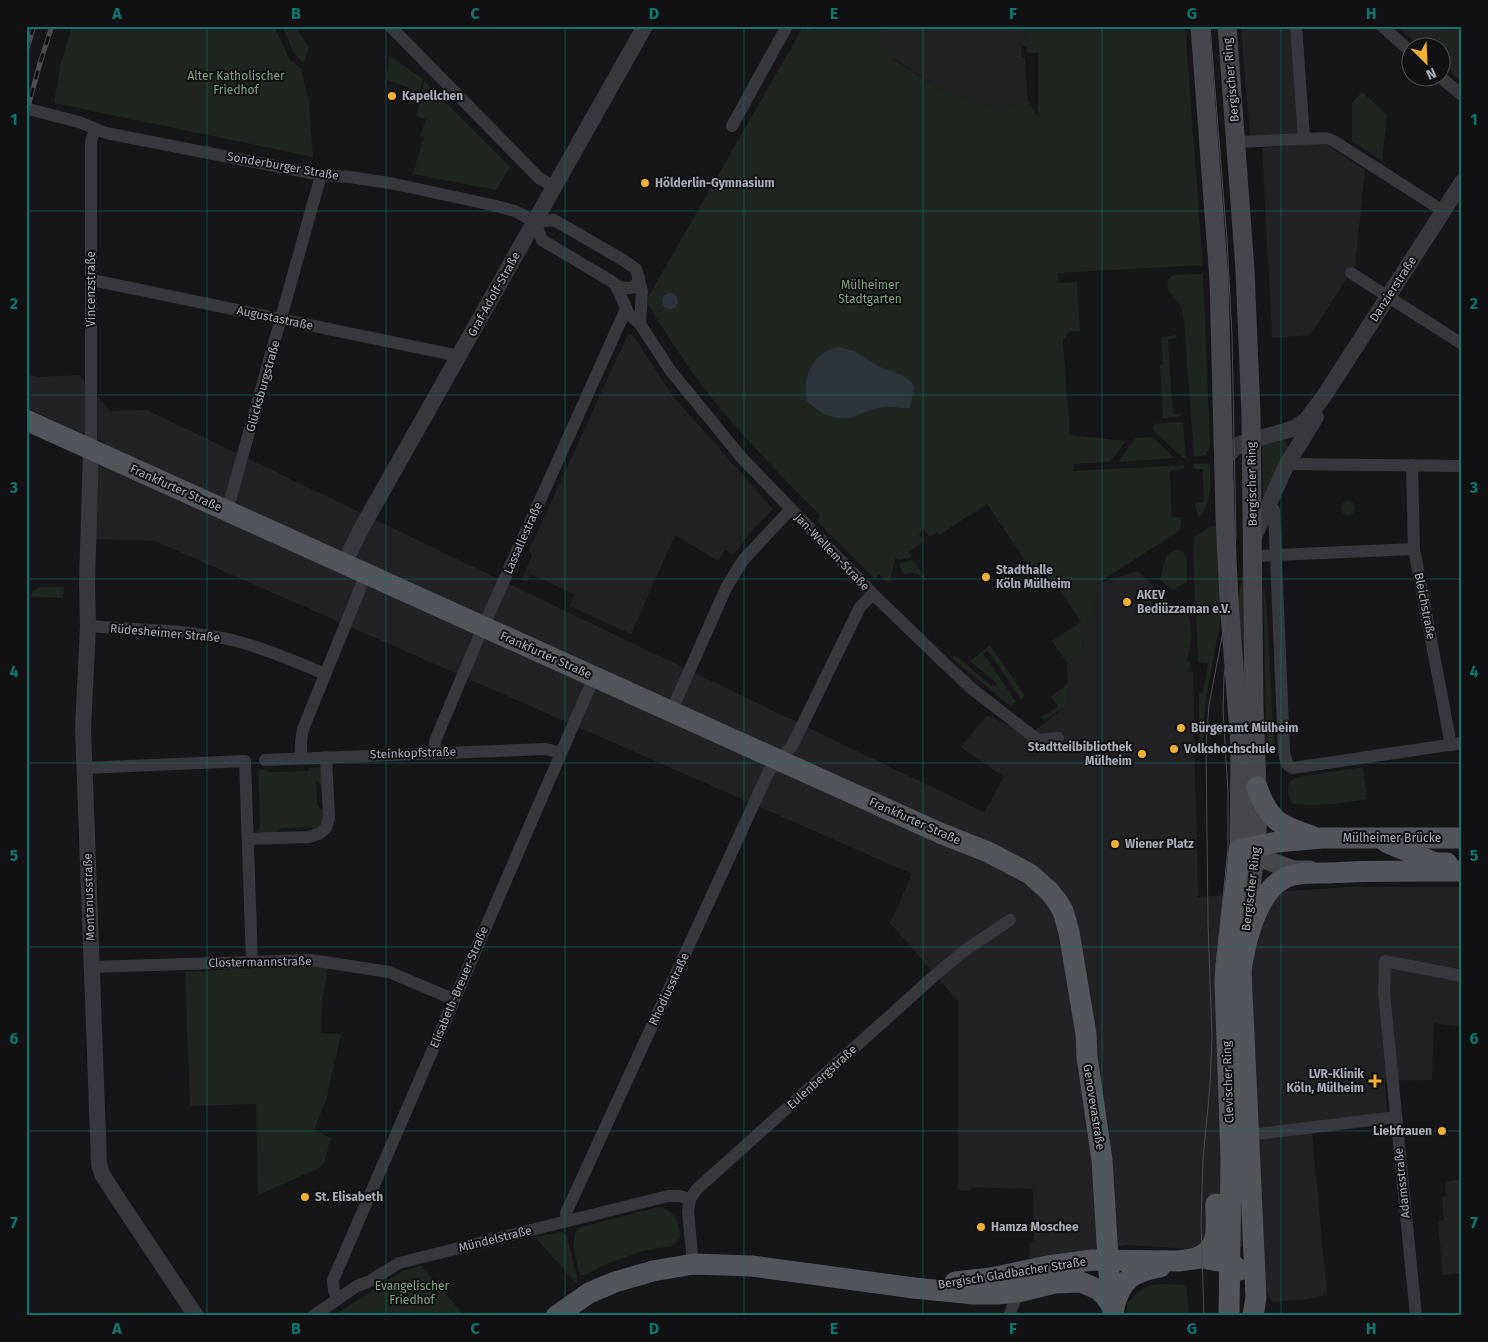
<svg xmlns="http://www.w3.org/2000/svg" width="1488" height="1342" font-family="'Fira Sans',sans-serif">
  <style>
    .built { fill: #222225 }
    .green { fill: #1e261f }
    .water { fill: #2c353c }
    .lines { fill: none; stroke-linecap: round; stroke-linejoin: round }
    .minor { stroke: #37383d; stroke-width: 12 }
    .tertiary { stroke: #37383d; stroke-width: 16 }
    .secondary { stroke: #45474d; stroke-width: 19 }
    .primary { stroke: #53555c; stroke-width: 21 }
    .tram { stroke: #4a4c52; stroke-width: 1 }
    .rail-casing { stroke: #4a4c52; stroke-width: 5 }
    .rail { stroke: #111113; stroke-width: 3; stroke-dasharray: 9; stroke-linecap: butt }
    .grid { fill: none; stroke: #0f766e; stroke-width: 1; stroke-opacity: 0.55 }
    .poi-dot { fill: #f2b134; stroke: #111113; stroke-width: 2 }
    .labels { text-anchor: middle; dominant-baseline: central; stroke-width: 4; stroke-linejoin: round; paint-order: stroke }
    .park-label { font-size: 12px; fill: #7fa381; stroke: #111113 }
    .street-label { font-size: 12px; fill: #a8adb8; stroke: #111113 }
    .poi-label { font-size: 12px; font-weight: bold; fill: #a8adb8; stroke: #111113; text-anchor: start }
    .neatline { fill: none; stroke: #0f766e; stroke-width: 2 }
    .grid-label { font-size: 16px; text-anchor: middle; font-weight: bold; fill: #0f766e }
  </style>
  <rect width="100%" height="100%" fill="#161618"/>
  <g class="built">
    <path d="M 885,26 L 1026,26 L 1026,28 L 1032,28 L 1031,47 L 1022,46 L 1021,57 L 1025,58 L 1028,100 L 998,110 L 943,91 L 893,58 L 879,47 Z"/>
    <path d="M 1241,26 L 1290,26 L 1300,133 L 1250,137 Z"/>
    <path d="M 1396,26 L 1462,26 L 1462,82 L 1441,64 L 1440,48 L 1421,47 Z"/>
    <path d="M 1324,143 L 1365,170 L 1355,266 L 1310,335 L 1272,338 L 1262,148 Z"/>
    <path d="M 628,334 L 633,335 L 672,395 L 773,509 L 749,534 L 733,555 L 725,550 L 718,561 L 675,535 L 631,634 L 570,606 L 574,594 L 530,574 L 527,582 L 521,580 L 532,556 L 529,550 Z"/>
    <path d="M 26,374 L 37,377 L 79,375 L 110,411 L 147,410 L 151,412 L 984,812 L 1004,777 L 961,747 L 987,715 L 1029,735 L 1069,704 L 1067,663 L 1082,653 L 1083,626 L 1093,608 L 1099,583 L 1137,571 L 1190,620 L 1191,643 L 1184,672 L 1193,671 L 1198,897 L 1348,887 L 1462,887 L 1462,1027 L 1434,1023 L 1432,1080 L 1385,1081 L 1387,1112 L 1312,1132 L 1327,1295 L 1307,1299 L 1272,1302 L 1245,1247 L 1191,1249 L 1127,1245 L 1029,1260 L 1030,1242 L 1034,1241 L 1033,1189 L 970,1187 L 970,1191 L 958,1190 L 958,1001 L 890,923 L 912,874 L 155,541 L 96,539 L 95,485 L 105,442 L 69,428 L 26,407 Z"/>
    <path d="M 1462,1179 L 1462,1273 L 1443,1275 L 1438,1221 L 1444,1220 L 1442,1197 L 1446,1196 L 1445,1182 Z"/>
  </g>
  <g class="green">
    <path d="M 72,26 L 274,26 L 290,60 L 301,68 L 309,102 L 313,157 L 54,103 L 60,67 Z"/>
    <path d="M 282,26 L 298,26 L 298,31 L 309,48 L 303,63 L 294,53 Z"/>
    <path d="M 817,26 L 885,26 L 879,47 L 894,51 L 893,59 L 943,91 L 998,110 L 1028,100 L 1038,117 L 1038,53 L 1027,53 L 1027,26 L 1185,26 L 1203,265 L 1058,273 L 1059,283 L 1077,282 L 1080,331 L 1069,331 L 1063,341 L 1070,435 L 1126,441 L 1110,462 L 1073,464 L 1073,471 L 1184,465 L 1184,469 L 1170,471 L 1172,518 L 1181,517 L 1181,526 L 1177,532 L 1100,582 L 1093,608 L 1096,612 L 1089,620 L 1093,624 L 1083,635 L 1082,653 L 1067,663 L 1052,641 L 1081,622 L 1057,586 L 1047,593 L 987,504 L 939,535 L 937,532 L 929,537 L 924,529 L 919,534 L 924,541 L 908,552 L 911,557 L 898,560 L 896,557 L 889,583 L 879,574 L 875,579 L 818,522 L 820,515 C 784,479 748,442 715,402 C 690,371 667,336 646,301 L 803,27 L 815,30 Z"/>
    <path d="M 1461,26 L 1462,26 L 1462,69 L 1441,51 L 1440,48 L 1436,47 L 1433,44 L 1444,31 L 1460,30 Z"/>
    <path d="M 390,56 L 423,79 L 417,104 L 411,103 L 409,88 L 386,79 Z"/>
    <path d="M 424,81 L 510,167 L 496,190 L 413,174 L 424,137 L 420,136 L 426,119 L 417,117 Z"/>
    <path d="M 1362,92 L 1387,115 L 1382,161 L 1352,141 L 1352,103 Z"/>
    <path d="M 1203,274 L 1210,446 L 1206,455 L 1194,457 L 1184,321 L 1181,306 L 1168,291 L 1167,281 L 1172,275 Z"/>
    <path d="M 1176,335 L 1177,338 L 1168,339 L 1173,414 L 1182,414 L 1181,416 L 1163,418 L 1160,365 L 1163,364 L 1161,338 L 1162,337 Z"/>
    <path d="M 1181,422 L 1183,423 L 1186,458 L 1183,458 L 1153,430 L 1153,424 Z"/>
    <path d="M 1152,437 L 1175,458 L 1118,462 L 1136,438 Z"/>
    <path d="M 1284,438 L 1287,446 L 1291,448 L 1263,498 L 1262,447 Z"/>
    <path d="M 1210,463 C 1210,486 1213,498 1199,518 L 1195,505 L 1197,503 L 1204,502 L 1203,469 L 1194,469 L 1193,464 Z"/>
    <circle cx="1348" cy="508" r="7"/>
    <path d="M 1244,518 L 1247,741 L 1243,644 L 1236,607 L 1242,579 Z"/>
    <path d="M 1211,526 L 1218,527 L 1224,602 L 1205,703 L 1203,741 L 1199,741 L 1199,692 L 1203,693 L 1208,663 L 1198,662 L 1193,551 L 1194,537 Z"/>
    <path d="M 1174,550 C 1191,548 1187,570 1187,582 L 1172,590 L 1160,580 L 1166,557 Z"/>
    <path d="M 913,560 L 926,579 L 925,580 C 918,573 913,571 904,575 L 898,563 Z"/>
    <path d="M 1263,582 L 1267,608 L 1272,711 L 1275,749 L 1272,754 L 1267,743 L 1266,713 Z"/>
    <path d="M 39,587 L 64,587 L 63,598 L 31,597 C 31,592 35,589 39,587 Z"/>
    <path d="M 1182,606 C 1193,615 1192,638 1189,650 L 1181,649 C 1185,635 1188,622 1177,611 Z"/>
    <path d="M 990,645 L 1025,696 L 1021,699 L 988,651 L 983,653 L 1016,702 L 1010,706 L 952,658 L 955,655 L 993,687 L 997,684 L 970,661 Z"/>
    <path d="M 1180,658 L 1190,662 L 1191,670 L 1175,675 Z"/>
    <path d="M 1068,684 L 1069,704 L 1045,720 L 1040,718 L 1058,707 L 1051,696 Z"/>
    <path d="M 324,767 L 325,788 L 316,781 L 317,804 L 320,809 L 327,810 L 320,826 L 310,833 L 313,827 L 280,828 L 275,834 L 259,834 L 257,832 L 260,827 L 259,779 L 258,771 L 265,769 L 269,772 L 308,771 L 309,768 Z"/>
    <path d="M 1363,767 L 1367,799 C 1343,803 1317,807 1293,804 C 1287,795 1285,785 1294,778 Z"/>
    <path d="M 306,965 L 328,968 L 322,1003 L 321,1033 L 341,1034 L 326,1100 L 314,1130 L 331,1138 L 324,1164 L 317,1169 L 258,1195 L 256,1104 L 190,1106 L 185,972 Z"/>
    <path d="M 658,1207 C 675,1210 680,1222 680,1238 L 672,1246 L 642,1251 L 604,1265 L 585,1275 L 580,1275 C 577,1261 569,1240 578,1228 Z"/>
    <path d="M 562,1232 L 566,1235 L 578,1281 L 576,1283 L 535,1237 Z"/>
    <path d="M 421,1266 L 465,1316 L 333,1316 L 402,1271 Z"/>
    <path d="M 1158,1284 L 1185,1285 L 1187,1288 L 1189,1316 L 1128,1316 L 1127,1303 C 1136,1293 1144,1286 1158,1284 Z"/>
  </g>
  <g class="water">
    <circle cx="670" cy="301" r="8"/>
    <path d="M 839,347 L 854,351 L 882,368 L 901,375 L 907,378 L 914,386 L 910,408 C 901,409 892,406 883,407 C 873,408 865,413 856,416 C 837,423 820,414 807,401 C 801,377 814,351 839,347 Z"/>
  </g>
  <g class="lines">
    <g class="minor">
      <path d="M 390,26 L 539,178 L 554,187"/>
      <path d="M 1296,26 L 1304,138"/>
      <path d="M 1382,26 L 1410,51"/>
      <path d="M 1440,77 L 1462,95"/>
      <path d="M 32,110 L 79,122 L 106,133 L 321,175 L 350,177 L 395,184 L 492,205 L 515,211 L 535,222 L 554,220 L 623,260 L 636,269 L 642,291 L 640,324"/>
      <path d="M 732,126 L 787,26"/>
      <path d="M 1237,142 L 1326,138 L 1334,141 L 1443,211"/>
      <path d="M 535,222 L 542,240 L 611,281 C 618,288 625,289 635,287 L 639,278"/>
      <path d="M 1351,273 L 1462,344"/>
      <path d="M 92,280 L 459,356"/>
      <path d="M 616,286 L 629,314 L 640,324 L 670,370 L 741,457 L 873,594 L 940,659 L 971,688 L 1038,740 L 1058,738"/>
      <path d="M 91,449 L 91,141 L 95,130"/>
      <path d="M 1287,464 L 1462,466"/>
      <path d="M 1412,465 L 1414,549 L 1451,745"/>
      <path d="M 1267,507 L 1274,510 L 1284,752 L 1287,764 L 1292,768 L 1300,767 L 1462,743"/>
      <path d="M 227,511 L 321,175"/>
      <path d="M 1253,556 L 1414,549"/>
      <path d="M 88,626 C 135,630 185,629 232,640 C 264,648 294,661 325,674"/>
      <path d="M 671,712 L 726,588 L 743,560 L 791,509"/>
      <path d="M 435,752 L 435,741 L 483,627 L 626,309"/>
      <path d="M 301,758 L 301,741 L 303,729 L 366,574"/>
      <path d="M 265,760 L 546,749 L 561,753"/>
      <path d="M 84,768 L 245,761 L 252,962"/>
      <path d="M 248,839 L 309,837 L 319,834 L 326,828 L 329,818 L 326,757"/>
      <path d="M 91,967 L 311,960 L 389,972 L 453,999"/>
      <path d="M 1249,1135 L 1396,1117"/>
      <path d="M 567,1221 L 566,1213 L 769,771 L 792,746 L 860,607 L 873,594"/>
      <path d="M 693,1264 L 688,1211 L 690,1199 L 697,1189 L 934,976 L 964,951 L 1010,920"/>
      <path d="M 338,1299 L 334,1291 L 333,1280 L 594,677"/>
      <path d="M 313,1316 L 357,1286 L 368,1282 L 399,1263 L 668,1196 L 680,1196 L 690,1199"/>
      <path d="M 1009,1316 L 1018,1292"/>
      <path d="M 1416,1316 L 1384,993 L 1385,961 L 1462,976"/>
    </g>
    <g class="tertiary">
      <path d="M 91,449 L 87,584 L 88,626 L 83,728 L 99,1164 L 102,1174 L 116,1196 L 196,1316"/>
      <path d="M 1223,459 L 1240,444 L 1295,428 L 1306,420 L 1324,396 L 1462,182"/>
      <path d="M 1253,539 L 1287,464 L 1316,417"/>
      <path d="M 344,564 L 361,529 L 645,26"/>
    </g>
    <g class="secondary">
      <path d="M 1200,26 L 1219,280 L 1225,516 L 1229,600 L 1240,746 L 1239,850 L 1293,870 L 1310,870"/>
      <path d="M 1227,26 L 1245,270 L 1251,414 L 1254,708 L 1258,813 L 1256,846 L 1246,929"/>
    </g>
    <g class="primary">
      <path d="M 26,420 L 940,833 L 988,852 L 1030,874 L 1049,891 L 1057,901 L 1063,911 L 1069,932 L 1086,1034 L 1087,1057 L 1102,1160 L 1109,1273 L 1114,1316"/>
      <path d="M 1257,787 C 1268,820 1280,826 1312,836"/>
      <path d="M 1386,842 L 1435,863 L 1447,863"/>
      <path d="M 1196,1258 C 1221,1248 1216,1228 1216,1204"/>
      <path d="M 955,1282 L 991,1278 L 1048,1266 L 1092,1260 L 1178,1261 L 1201,1258 L 1230,1263 L 1240,1270"/>
      <path d="M 1114,1307 C 1121,1279 1133,1272 1160,1267"/>
      <path d="M 556,1316 L 589,1293 L 615,1282 L 653,1271 L 693,1264 L 752,1266 L 914,1288 L 974,1294 L 997,1294 L 1018,1292 L 1055,1283 L 1081,1282 L 1099,1290 L 1105,1296 L 1114,1309"/>
      <path d="M 1229,1316 L 1231,1158 L 1225,982 C 1227,938 1236,894 1239,850 L 1277,842 L 1322,838 L 1462,838"/>
      <path d="M 1253,1316 L 1256,1297 L 1241,971 C 1245,943 1256,894 1283,879 C 1296,872 1313,873 1328,873 C 1372,870 1417,871 1462,871"/>
    </g>
    <g class="tram">
      <path d="M 1216,966 L 1228,849 L 1228,792 L 1223,710 L 1224,677 L 1231,623"/>
      <path d="M 1204,1316 L 1201,1222 L 1203,1160 L 1210,1085 L 1212,1038 L 1208,923 L 1206,745 L 1209,705 L 1229,600 L 1236,536 L 1232,335 L 1227,241 L 1210,26"/>
    </g>
    <g class="rail-casing">
      <g id="rail">
        <path d="M 26,52 L 34,26"/>
        <path d="M 26,114 L 40,63 L 52,26"/>
      </g>
    </g>
    <use href="#rail" class="rail"/>
  </g>
  <path class="grid" d="M 207,26 L 207,1316M 386,26 L 386,1316M 565,26 L 565,1316M 744,26 L 744,1316M 923,26 L 923,1316M 1102,26 L 1102,1316M 1281,26 L 1281,1316M 26,211 L 1462,211M 26,395 L 1462,395M 26,579 L 1462,579M 26,763 L 1462,763M 26,947 L 1462,947M 26,1131 L 1462,1131"/>
  <g class="poi-dot">
    <circle cx="392" cy="96" r="5"/>
    <circle cx="645" cy="183" r="5"/>
    <circle cx="986" cy="577" r="5"/>
    <circle cx="1127" cy="602" r="5"/>
    <circle cx="1181" cy="728" r="5"/>
    <circle cx="1174" cy="749" r="5"/>
    <circle cx="1142" cy="754" r="5"/>
    <circle cx="1115" cy="844" r="5"/>
    <path d="M1372.5 1073.5h5v5h5v5h-5v5h-5v-5h-5v-5h5z"/>
    <circle cx="1442" cy="1131" r="5"/>
    <circle cx="305" cy="1197" r="5"/>
    <circle cx="981" cy="1227" r="5"/>
  </g>
  <g class="labels">
    <g class="park-label">
      <text x="236" y="76">Alter Katholischer<tspan x="236" dy="14">Friedhof</tspan></text>
      <text x="870" y="285">Mülheimer<tspan x="870" dy="14">Stadtgarten</tspan></text>
      <text x="412" y="1286">Evangelischer<tspan x="412" dy="14">Friedhof</tspan></text>
    </g>
    <g class="street-label">
      <text transform="translate(1231 80) rotate(-95)">Bergischer Ring</text>
      <text transform="translate(283 166) rotate(10)">Sonderburger Straße</text>
      <text transform="translate(91 289) rotate(-90)">Vincenzstraße</text>
      <text transform="translate(1393 289) rotate(-57)">Danzierstraße</text>
      <text transform="translate(494 294) rotate(-61)">Graf-Adolf-Straße</text>
      <text transform="translate(275 318) rotate(12)">Augustastraße</text>
      <text transform="translate(263 386) rotate(-74)">Glücksburgstraße</text>
      <text transform="translate(1252 484) rotate(-91)">Bergischer Ring</text>
      <text transform="translate(176 488) rotate(24)">Frankfurter Straße</text>
      <text transform="translate(523 538) rotate(-66)">Lassallestraße</text>
      <text transform="translate(832 552) rotate(46)">Jan-Wellem-Straße</text>
      <text transform="translate(1425 606) rotate(79)">Bleichstraße</text>
      <text transform="translate(165 633) rotate(5)">Rüdesheimer Straße</text>
      <text transform="translate(546 655) rotate(24)">Frankfurter Straße</text>
      <text transform="translate(413 753) rotate(-2)">Steinkopfstraße</text>
      <text transform="translate(915 821) rotate(24)">Frankfurter Straße</text>
      <text x="1392" y="838">Mülheimer Brücke</text>
      <text transform="translate(1251 889) rotate(-83)">Bergischer Ring</text>
      <text transform="translate(89 897) rotate(-92)">Montanusstraße</text>
      <text transform="translate(260 962) rotate(-1)">Clostermannstraße</text>
      <text transform="translate(459 987) rotate(-67)">Elisabeth-Breuer-Straße</text>
      <text transform="translate(669 989) rotate(-65)">Rhodiusstraße</text>
      <text transform="translate(822 1077) rotate(-42)">Eulenbergstraße</text>
      <text transform="translate(1228 1082) rotate(-92)">Clevischer Ring</text>
      <text transform="translate(1094 1107) rotate(81)">Genovevastraße</text>
      <text transform="translate(1402 1183) rotate(-96)">Adamsstraße</text>
      <text transform="translate(495 1239) rotate(-14)">Mündelstraße</text>
      <text transform="translate(1012 1273) rotate(-9)">Bergisch Gladbacher Straße</text>
    </g>
    <g class="poi-label">
      <text x="402" y="96">Kapellchen</text>
      <text x="655" y="183">Hölderlin-Gymnasium</text>
      <text x="996" y="570">Stadthalle<tspan x="996" dy="14">Köln Mülheim</tspan></text>
      <text x="1137" y="595">AKEV<tspan x="1137" dy="14">Bediüzzaman e.V.</tspan></text>
      <text x="1191" y="728">Bürgeramt Mülheim</text>
      <text x="1132" y="747" text-anchor="end">Stadtteilbibliothek<tspan x="1132" dy="14">Mülheim</tspan></text>
      <text x="1184" y="749">Volkshochschule</text>
      <text x="1125" y="844">Wiener Platz</text>
      <text x="1364" y="1074" text-anchor="end">LVR-Klinik<tspan x="1364" dy="14">Köln, Mülheim</tspan></text>
      <text x="1432" y="1131" text-anchor="end">Liebfrauen</text>
      <text x="315" y="1197">St. Elisabeth</text>
      <text x="991" y="1227">Hamza Moschee</text>
    </g>
  </g>
  <rect width="1488" height="1342" fill="none" stroke="#111113" stroke-width="55"/>
  <g transform="translate(1426 62) rotate(156)"><circle r="24" fill="#111113" stroke="#4d4f55"/>
  <path d="M0-4L9 19L0 12L-9 19Z" fill="#f2b134"/>
  <text y="-8" font-size="14" font-weight="bold" text-anchor="middle" fill="#a8adb8">N</text>
  </g>
  <rect x="28" y="28" width="1432" height="1286" class="neatline"/>
  <g class="grid-label">
    <text x="117" y="19">A</text>
    <text x="296" y="19">B</text>
    <text x="475" y="19">C</text>
    <text x="654" y="19">D</text>
    <text x="834" y="19">E</text>
    <text x="1013" y="19">F</text>
    <text x="1192" y="19">G</text>
    <text x="1371" y="19">H</text>
    <text x="14" y="125">1</text>
    <text x="1474" y="125">1</text>
    <text x="14" y="309">2</text>
    <text x="1474" y="309">2</text>
    <text x="14" y="493">3</text>
    <text x="1474" y="493">3</text>
    <text x="14" y="677">4</text>
    <text x="1474" y="677">4</text>
    <text x="14" y="861">5</text>
    <text x="1474" y="861">5</text>
    <text x="14" y="1044">6</text>
    <text x="1474" y="1044">6</text>
    <text x="14" y="1228">7</text>
    <text x="1474" y="1228">7</text>
    <text x="117" y="1334">A</text>
    <text x="296" y="1334">B</text>
    <text x="475" y="1334">C</text>
    <text x="654" y="1334">D</text>
    <text x="834" y="1334">E</text>
    <text x="1013" y="1334">F</text>
    <text x="1192" y="1334">G</text>
    <text x="1371" y="1334">H</text>
  </g>
</svg>
